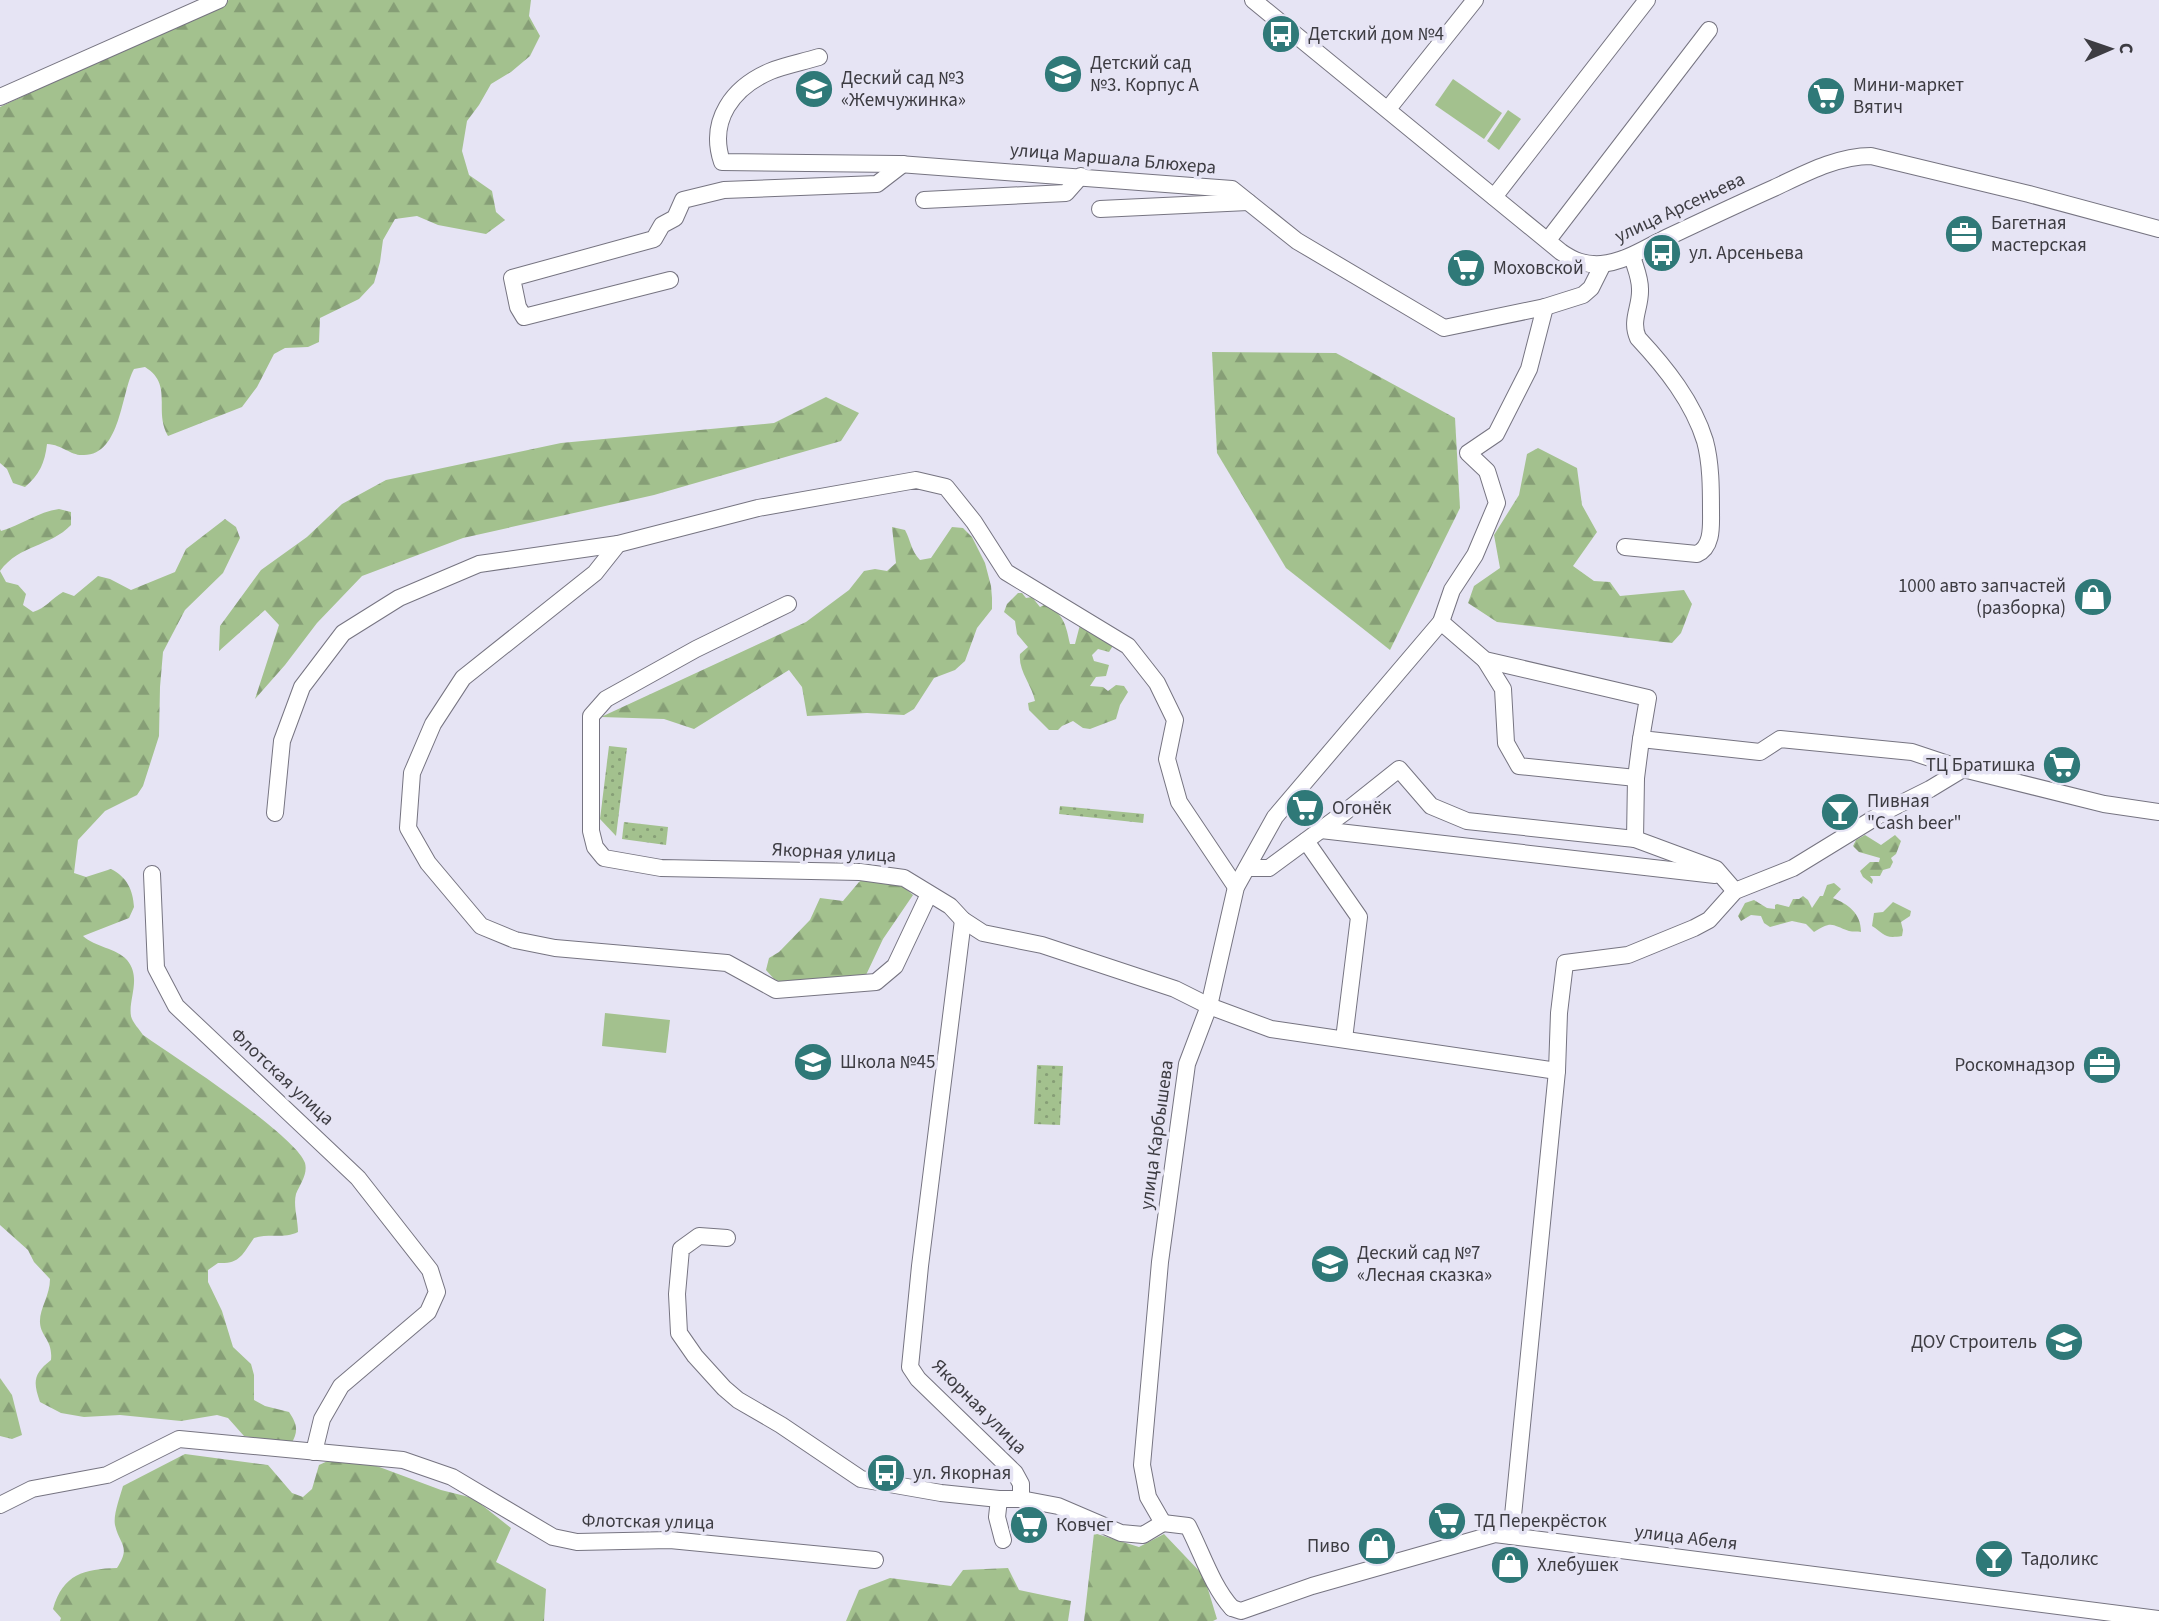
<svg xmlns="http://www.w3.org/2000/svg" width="2159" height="1621" font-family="'Source Sans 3',sans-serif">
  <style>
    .grass { fill: #a3c18e }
    .forest { fill: url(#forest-firs) }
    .park { fill: url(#park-dots) }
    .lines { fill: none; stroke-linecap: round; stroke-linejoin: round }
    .minor-casing { stroke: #767481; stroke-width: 18 }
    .minor { stroke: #fff; stroke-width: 16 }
    .labels { text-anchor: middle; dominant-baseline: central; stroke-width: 7; stroke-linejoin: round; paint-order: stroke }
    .poi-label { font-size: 19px; fill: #3d3c42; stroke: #e6e4f4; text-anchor: start }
    .street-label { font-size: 19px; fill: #3d3c42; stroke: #e6e4f4 }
  </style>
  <defs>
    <pattern id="forest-firs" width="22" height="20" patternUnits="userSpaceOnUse" patternTransform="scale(1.75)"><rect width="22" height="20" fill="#a3c18e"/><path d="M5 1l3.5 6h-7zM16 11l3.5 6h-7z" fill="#869e76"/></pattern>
    <pattern id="park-dots" width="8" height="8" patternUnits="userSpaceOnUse" patternTransform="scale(1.75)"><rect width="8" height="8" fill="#a3c18e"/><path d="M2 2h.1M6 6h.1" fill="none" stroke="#869e76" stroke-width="1.8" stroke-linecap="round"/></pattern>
  </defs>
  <rect width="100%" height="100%" fill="#e6e4f4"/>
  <g class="grass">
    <path d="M 1453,79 L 1502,113 L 1484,139 L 1435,105 Z"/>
    <path d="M 1508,110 L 1521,119 L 1499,150 L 1487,141 Z"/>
    <path d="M 605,1013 L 670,1020 L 666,1053 L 602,1046 Z"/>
  </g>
  <g class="forest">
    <path d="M 229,0 L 531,0 L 529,16 L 540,36 L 530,56 L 511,72 L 491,84 L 479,105 L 467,121 L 462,151 L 469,175 L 492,191 L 496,212 L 505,220 L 486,234 L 438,225 L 417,216 L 395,219 L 383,240 L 380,262 L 374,283 L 359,299 L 320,318 L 319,342 L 308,347 L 285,348 L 274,354 L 257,387 L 242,407 L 168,436 C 153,410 174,385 145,367 L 134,369 C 121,392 121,455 84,455 C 70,456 64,445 47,444 C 45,463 39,475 25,487 L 13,483 L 7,469 L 0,463 L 0,107 Z"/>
    <path d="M 1212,352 L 1336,353 L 1455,418 L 1460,508 L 1390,650 L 1286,568 L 1217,453 Z"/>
    <path d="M 826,397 L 859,413 L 841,441 L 654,495 L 463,538 L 362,576 L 317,623 L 285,665 L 255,699 L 279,625 L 265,610 L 219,651 L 220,626 L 261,570 L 307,537 L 342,504 L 386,480 L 561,443 L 774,423 Z"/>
    <path d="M 1538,448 L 1577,468 L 1582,505 L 1597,532 L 1573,566 L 1594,581 L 1610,582 L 1620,596 L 1684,590 L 1692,604 L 1681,633 L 1672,643 L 1497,622 L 1468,603 L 1474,586 L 1500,568 L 1494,535 L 1519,495 L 1527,454 Z"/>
    <path d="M 59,509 L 71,512 L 71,525 C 50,547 20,544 0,571 L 6,582 L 18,585 L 26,594 L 23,605 L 33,612 C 46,608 51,599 63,592 L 74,596 L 98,576 L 110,579 L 131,590 L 175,572 L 186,549 L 225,519 L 236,527 L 240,538 L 223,573 L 185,610 L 163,652 L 160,687 L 159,736 L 143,786 L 137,795 L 105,811 L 78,840 L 74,873 L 86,877 L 111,869 C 127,877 133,890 134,907 L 129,918 L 83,936 C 95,947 116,948 127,960 C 142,978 128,999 131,1016 C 132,1022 140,1030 143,1035 C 172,1055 297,1136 305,1163 C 308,1174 300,1184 296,1194 C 293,1205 298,1220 298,1232 C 284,1239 270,1233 254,1238 C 242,1255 240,1264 218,1263 L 208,1270 L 208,1282 L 222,1311 L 233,1347 L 251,1364 L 254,1375 L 254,1400 L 265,1406 L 289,1412 C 297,1424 299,1431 291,1444 L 244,1436 L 228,1418 L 217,1415 L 181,1421 L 120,1415 L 84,1417 L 61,1413 L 40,1402 C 33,1382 33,1374 51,1360 C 53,1340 41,1337 40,1323 C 39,1309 50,1296 50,1279 L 34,1262 L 28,1250 L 0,1225 L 0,529 L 1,531 C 21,525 38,512 59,509 Z"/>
    <path d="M 892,527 L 905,530 C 911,541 911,551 920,560 L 931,558 L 952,527 L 963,528 L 972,537 L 985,563 L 991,586 L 992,598 L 992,609 L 977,628 L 965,661 L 955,670 L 934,678 L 914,709 L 904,715 L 867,713 L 807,716 L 802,687 L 789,670 L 694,729 L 664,719 L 601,717 L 806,622 L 849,590 L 864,571 L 875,569 L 887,571 L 896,563 Z"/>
    <path d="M 1018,593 L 1022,593 L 1026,598 L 1032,597 L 1040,607 L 1044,605 C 1064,612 1066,626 1070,644 L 1075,644 L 1081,621 L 1114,644 L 1109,652 L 1098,649 L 1092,655 L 1094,661 L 1109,665 L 1106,676 L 1096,677 L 1090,686 L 1103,687 L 1108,691 L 1116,685 L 1124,686 L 1128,692 L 1120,705 L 1116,719 L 1090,729 L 1083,728 L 1073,721 L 1062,726 L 1058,730 L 1049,730 L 1029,710 L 1028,703 L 1035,701 C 1032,685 1018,671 1020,654 L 1028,647 L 1017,634 L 1015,621 L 1004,612 L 1007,604 Z"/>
    <path d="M 1865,835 L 1881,845 L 1895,835 L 1901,841 L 1896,854 L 1891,858 L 1893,862 L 1890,868 L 1883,870 L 1880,876 L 1870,876 L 1873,880 L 1872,884 L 1863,877 L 1860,871 L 1870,862 L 1879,862 L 1880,858 L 1859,852 L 1853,846 L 1856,840 Z"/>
    <path d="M 868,876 L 900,884 L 913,895 L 883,939 L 866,975 L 784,983 L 774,979 L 766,970 L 769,958 L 779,952 L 810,920 L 820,898 L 843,901 L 859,882 Z"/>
    <path d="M 1834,883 L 1841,889 L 1833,898 C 1848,904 1861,913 1861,932 C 1857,931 1853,932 1849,931 C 1832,925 1832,920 1814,932 L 1806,924 L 1792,921 L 1770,927 L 1764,923 L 1761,916 L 1751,915 L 1741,921 L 1738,916 L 1745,903 L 1754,900 L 1767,908 L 1775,909 L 1775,905 L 1777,904 L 1789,907 L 1793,899 L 1799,899 L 1803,896 L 1808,900 L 1812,908 L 1820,896 L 1823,896 L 1827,885 Z"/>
    <path d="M 1893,902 L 1911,911 L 1910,916 L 1901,922 L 1903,930 L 1902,936 C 1883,939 1885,934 1872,926 L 1874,913 L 1883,912 Z"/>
    <path d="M 0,1378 L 12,1395 L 22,1435 L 12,1439 L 0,1436 Z"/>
    <path d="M 185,1454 L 268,1465 L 292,1493 L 303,1497 L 312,1489 L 319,1465 L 330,1460 L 374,1465 L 441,1490 L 473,1498 L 511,1528 L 496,1562 L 546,1589 L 544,1621 L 60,1621 L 61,1618 L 53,1609 C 63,1574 84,1569 117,1568 C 131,1546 120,1546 115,1525 C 113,1515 120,1497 123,1486 Z"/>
    <path d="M 1094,1533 L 1139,1547 L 1164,1534 L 1204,1576 L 1217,1619 L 1213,1621 L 1084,1621 Z"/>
    <path d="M 1008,1568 L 1019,1590 L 1071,1601 L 1068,1621 L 846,1621 L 859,1590 L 890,1578 L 951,1586 L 963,1570 Z"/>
  </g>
  <g class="park">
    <path d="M 609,746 L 627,748 L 616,836 L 600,819 Z"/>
    <path d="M 1060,806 L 1144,814 L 1143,823 L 1059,814 Z"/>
    <path d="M 624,822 L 668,827 L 666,845 L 622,839 Z"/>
    <path d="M 1037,1065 L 1063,1066 L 1060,1125 L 1034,1124 Z"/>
  </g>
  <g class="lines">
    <g class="minor-casing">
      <g id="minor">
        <path d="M 1253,0 L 1561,252 C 1574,261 1585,265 1601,264 C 1625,262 1645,248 1666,238 C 1702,221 1738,204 1774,188 C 1804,174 1837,156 1871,156 L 2029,194 L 2159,229"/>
        <path d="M 819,57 C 803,62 786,65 771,71 C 733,87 708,120 722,162 L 899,164 L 1232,189 L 1297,241 L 1444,328 L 1545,307 L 1583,295 L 1591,288 L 1603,264"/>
        <path d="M 0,97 L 219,0"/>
        <path d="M 1388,109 L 1475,0"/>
        <path d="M 1494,197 L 1647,0"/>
        <path d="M 924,200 L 1066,193 L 1081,176"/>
        <path d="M 1100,209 L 1248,202"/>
        <path d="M 1548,240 L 1709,30"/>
        <path d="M 670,280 L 524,317 L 518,307 L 512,278 L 654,239 L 662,225 L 675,218 L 683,200 L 724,190 L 877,184 L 903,164"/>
        <path d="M 618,544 L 595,573 L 463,678 L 433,724 L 412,773 L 408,828 L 428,863 L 481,926 L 515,940 L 555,948 L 727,963 L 776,990 L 876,982 L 895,966 L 929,894"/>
        <path d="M 1625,547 L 1697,554 C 1713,547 1711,525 1711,511 C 1711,489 1711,463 1705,441 C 1693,402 1666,368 1638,338 C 1630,320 1641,307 1640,289 C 1640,277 1635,267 1632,256"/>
        <path d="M 788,604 L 696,649 L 606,699 L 591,716 L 591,831 L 595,847 L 604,858 L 661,868 L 860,872 L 904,878 L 950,906 L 963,920 L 983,933 L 1042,945 L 1175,989 L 1209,1006 L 1271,1029 L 1557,1071"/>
        <path d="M 1441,622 L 1485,660 L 1648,698 L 1641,739 L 1760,752 L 1780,739 L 1912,752 L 1963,769 L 2104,804 L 2159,812"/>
        <path d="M 1485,660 L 1503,689 L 1506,743 L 1519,766 L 1636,778 L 1635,839 L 1716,869 L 1735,891"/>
        <path d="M 1636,778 L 1641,739"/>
        <path d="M 275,813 L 282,741 L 302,687 L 343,633 L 399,598 L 479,564 L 618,544 L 758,508 L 916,480 L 946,487 L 974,522 L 1006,572 L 1128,646 L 1157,683 L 1175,720 L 1167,759 L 1179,802 L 1236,887"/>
        <path d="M 1321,830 L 1715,875"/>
        <path d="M 1306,841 L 1359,917 L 1344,1039"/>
        <path d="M 1247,868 L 1269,868 L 1345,812 L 1399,769 L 1431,806 L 1467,821 L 1635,839"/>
        <path d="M 152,874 L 156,968 L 176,1006 L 358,1178 L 430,1270 L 437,1292 L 428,1312 L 341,1386 L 322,1419 L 314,1452"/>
        <path d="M 963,920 L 920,1266 L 910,1367 L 918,1379 L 1015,1473 L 1021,1484 L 1021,1499"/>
        <path d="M 727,1238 L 699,1236 L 681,1249 L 677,1294 L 679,1333 L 695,1356 L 724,1388 L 738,1400 L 781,1425 L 861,1479 L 941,1493 L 999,1499 L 1021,1499 L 1058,1506 L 1121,1533 L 1143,1535 L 1163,1523"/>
        <path d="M 999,1499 L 997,1517 L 1003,1540"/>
        <path d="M 0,1505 L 32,1489 L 107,1475 L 179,1439 L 403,1460 L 452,1477 L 553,1537 L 577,1542 L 670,1540 L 875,1560"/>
        <path d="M 1163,1523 L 1148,1497 L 1142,1465 L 1160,1262 L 1187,1064 L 1209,1006 L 1236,887 L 1275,817 L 1441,622 L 1452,590 L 1475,555 L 1497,503 L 1487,471 L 1468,453 L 1496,434 L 1529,369 L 1545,307"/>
        <path d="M 1163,1523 L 1188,1526 C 1202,1553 1212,1586 1232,1608"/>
        <path d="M 1511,1536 L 1557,1071 L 1559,1013 L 1565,963 L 1628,955 L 1694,928 L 1709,920 L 1735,891 L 1793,868 L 1886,811 L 1930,789 L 1963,769"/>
        <path d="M 1232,1608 L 1241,1611 L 1312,1586 L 1495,1534 L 2159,1619"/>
      </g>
    </g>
    <use href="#minor" class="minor"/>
  </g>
  <defs>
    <g id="bus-disc" transform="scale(2.0125)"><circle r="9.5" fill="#2f7978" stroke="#e6e4f4"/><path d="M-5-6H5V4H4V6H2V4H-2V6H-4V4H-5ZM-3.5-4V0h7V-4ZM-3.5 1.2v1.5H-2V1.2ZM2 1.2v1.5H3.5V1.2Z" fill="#fff"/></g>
    <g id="school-disc" transform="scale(2.0125)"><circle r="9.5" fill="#2f7978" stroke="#e6e4f4"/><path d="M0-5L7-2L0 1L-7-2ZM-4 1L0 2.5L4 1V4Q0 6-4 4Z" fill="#fff"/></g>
    <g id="supermarket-disc" transform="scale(2.0125)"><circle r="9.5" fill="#2f7978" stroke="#e6e4f4"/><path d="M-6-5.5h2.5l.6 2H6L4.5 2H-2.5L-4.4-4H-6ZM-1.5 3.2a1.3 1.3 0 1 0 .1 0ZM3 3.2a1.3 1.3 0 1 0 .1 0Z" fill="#fff"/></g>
    <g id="office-disc" transform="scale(2.0125)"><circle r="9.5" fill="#2f7978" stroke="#e6e4f4"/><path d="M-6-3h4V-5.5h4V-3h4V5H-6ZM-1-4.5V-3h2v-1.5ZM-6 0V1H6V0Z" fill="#fff"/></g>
    <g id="shop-disc" transform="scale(2.0125)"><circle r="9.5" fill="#2f7978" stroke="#e6e4f4"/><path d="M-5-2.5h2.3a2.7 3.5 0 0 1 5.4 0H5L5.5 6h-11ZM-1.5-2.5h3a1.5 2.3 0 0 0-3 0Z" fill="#fff"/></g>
    <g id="bar-disc" transform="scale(2.0125)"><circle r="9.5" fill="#2f7978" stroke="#e6e4f4"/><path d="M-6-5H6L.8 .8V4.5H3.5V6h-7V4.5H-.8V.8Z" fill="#fff"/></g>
  </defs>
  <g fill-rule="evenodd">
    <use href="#bus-disc" x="1281" y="34"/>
    <use href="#school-disc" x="1063" y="74"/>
    <use href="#school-disc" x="814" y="89"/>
    <use href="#supermarket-disc" x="1826" y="96"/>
    <use href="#office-disc" x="1964" y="234"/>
    <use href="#bus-disc" x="1662" y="253"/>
    <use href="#supermarket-disc" x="1466" y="268"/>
    <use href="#shop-disc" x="2093" y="597"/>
    <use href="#supermarket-disc" x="2062" y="765"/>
    <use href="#supermarket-disc" x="1305" y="808"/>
    <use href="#bar-disc" x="1840" y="812"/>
    <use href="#school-disc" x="813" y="1062"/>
    <use href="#office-disc" x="2102" y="1065"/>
    <use href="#school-disc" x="1330" y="1264"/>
    <use href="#school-disc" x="2064" y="1342"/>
    <use href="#bus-disc" x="886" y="1473"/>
    <use href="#supermarket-disc" x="1447" y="1521"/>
    <use href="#supermarket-disc" x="1029" y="1525"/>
    <use href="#shop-disc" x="1377" y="1546"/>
    <use href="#bar-disc" x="1994" y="1559"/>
    <use href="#shop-disc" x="1510" y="1565"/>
  </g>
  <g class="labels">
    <g class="poi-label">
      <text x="1308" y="34">Детский дом №4</text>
      <text x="1090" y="63">Детский сад<tspan x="1090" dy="22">№3. Корпус А</tspan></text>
      <text x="841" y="78">Деский сад №3<tspan x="841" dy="22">«Жемчужинка»</tspan></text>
      <text x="1853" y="85">Мини-маркет<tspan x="1853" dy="22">Вятич</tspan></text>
      <text x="1991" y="223">Багетная<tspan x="1991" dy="22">мастерская</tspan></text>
      <text x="1689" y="253">ул. Арсеньева</text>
      <text x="1493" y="268">Моховской</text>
      <text x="2066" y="586" text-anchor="end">1000 авто запчастей<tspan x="2066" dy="22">(разборка)</tspan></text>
      <text x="2035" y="765" text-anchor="end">ТЦ Братишка</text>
      <text x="1867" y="801">Пивная<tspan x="1867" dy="22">"Cash beer"</tspan></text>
      <text x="1332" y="808">Огонёк</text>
      <text x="840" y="1062">Школа №45</text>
      <text x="2075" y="1065" text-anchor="end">Роскомнадзор</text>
      <text x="1357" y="1253">Деский сад №7<tspan x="1357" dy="22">«Лесная сказка»</tspan></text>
      <text x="2037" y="1342" text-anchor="end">ДОУ Строитель</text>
      <text x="913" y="1473">ул. Якорная</text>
      <text x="1474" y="1521">ТД Перекрёсток</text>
      <text x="1056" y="1525">Ковчег</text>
      <text x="1350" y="1546" text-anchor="end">Пиво</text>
      <text x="2021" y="1559">Тадоликс</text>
      <text x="1537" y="1565">Хлебушек</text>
    </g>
    <g class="street-label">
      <text transform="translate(1113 159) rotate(5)">улица Маршала Блюхера</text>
      <text transform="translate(1680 208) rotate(-25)">улица Арсеньева</text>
      <text transform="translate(834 853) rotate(3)">Якорная улица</text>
      <text transform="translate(282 1077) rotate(43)">Флотская улица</text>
      <text transform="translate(1157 1135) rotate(-82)">улица Карбышева</text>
      <text transform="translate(979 1407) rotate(45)">Якорная улица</text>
      <text transform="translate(648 1522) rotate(1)">Флотская улица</text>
      <text transform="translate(1686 1538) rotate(7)">улица Абеля</text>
    </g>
  </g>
  <g transform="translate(2110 49) rotate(88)" stroke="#e6e4f4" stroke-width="5" paint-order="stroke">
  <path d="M0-5L12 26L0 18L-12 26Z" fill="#3d3c42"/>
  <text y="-10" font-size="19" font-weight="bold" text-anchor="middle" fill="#3d3c42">С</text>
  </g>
</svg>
